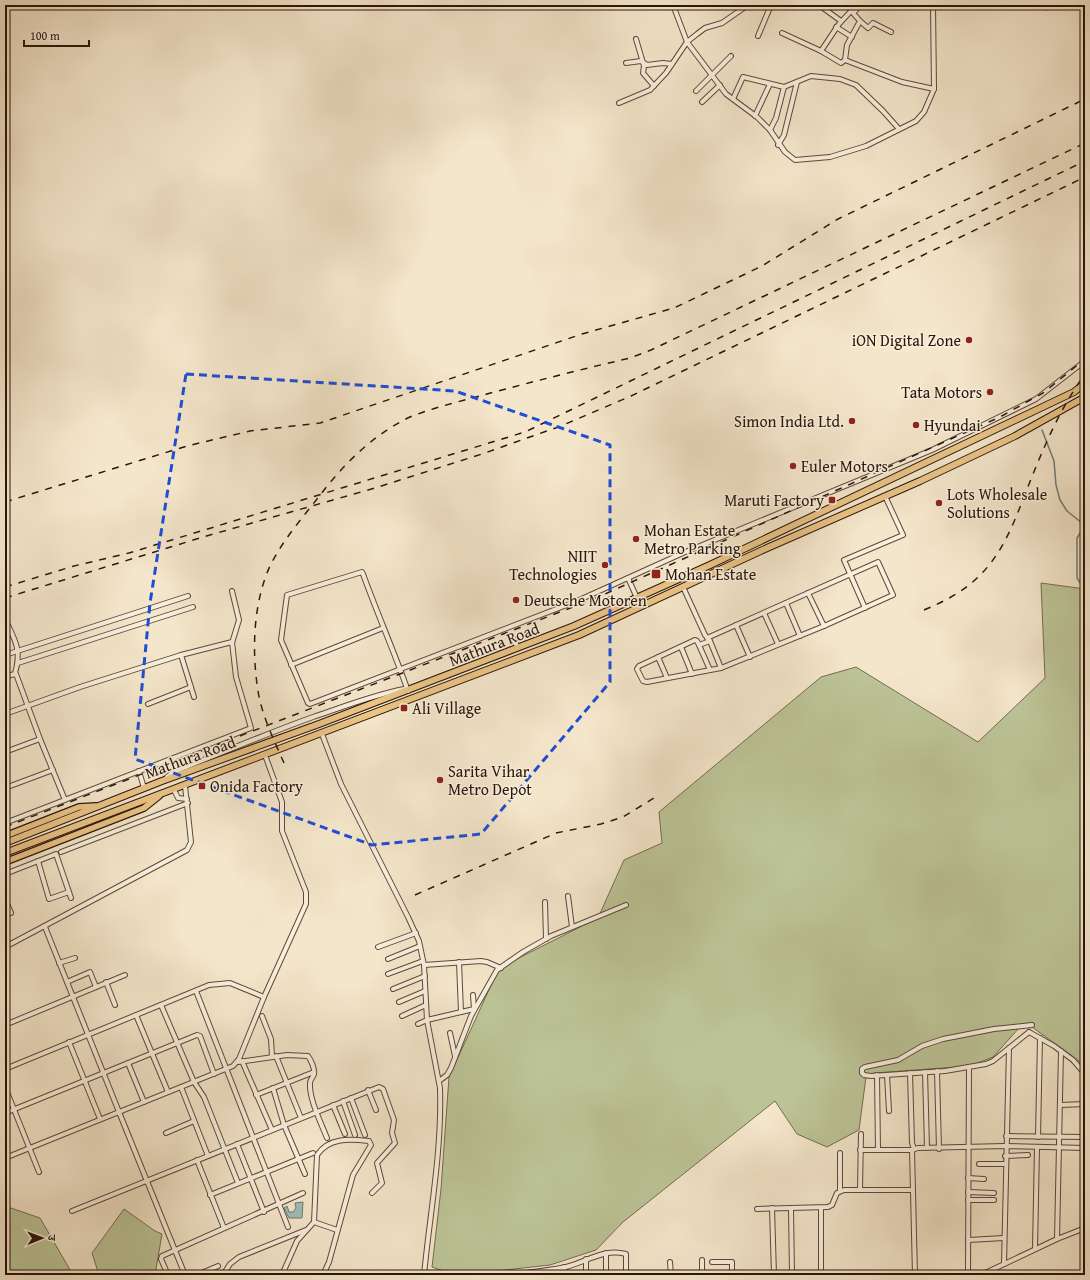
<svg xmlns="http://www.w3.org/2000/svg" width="1090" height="1280" font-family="'Gentium Book Plus','Noto Serif Devanagari',serif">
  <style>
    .green { fill: #bcc497; stroke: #736c50 }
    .water { fill: #9cbfb8; stroke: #6e7b72 }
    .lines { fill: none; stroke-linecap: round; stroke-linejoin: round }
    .stream { stroke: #6e7b72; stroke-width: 1.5 }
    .minor-casing { stroke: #5c4939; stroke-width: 6 }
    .major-casing { stroke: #2a1508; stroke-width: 8 }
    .highway-casing { stroke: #2a1508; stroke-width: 8 }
    .minor { stroke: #f8efdd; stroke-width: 4 }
    .major { stroke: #eac386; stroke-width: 5.5 }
    .highway { stroke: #eac386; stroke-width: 6 }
    .rail { stroke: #2a1508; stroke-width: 1.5; stroke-dasharray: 7 7; stroke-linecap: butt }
    .marked { fill: none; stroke: #1d4ed8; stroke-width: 3; stroke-dasharray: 8 5; stroke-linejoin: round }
    .poi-dot { fill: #8f2418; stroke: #f8efdd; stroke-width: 1.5 }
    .labels { text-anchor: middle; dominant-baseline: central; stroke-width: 3; stroke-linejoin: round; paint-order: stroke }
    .poi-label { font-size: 16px; fill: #2a1508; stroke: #f8efdd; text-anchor: start }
    .street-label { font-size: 16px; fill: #2a1508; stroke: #f8efdd }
  </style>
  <rect width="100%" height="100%" fill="#f4e6cb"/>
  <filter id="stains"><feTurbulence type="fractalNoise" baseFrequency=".005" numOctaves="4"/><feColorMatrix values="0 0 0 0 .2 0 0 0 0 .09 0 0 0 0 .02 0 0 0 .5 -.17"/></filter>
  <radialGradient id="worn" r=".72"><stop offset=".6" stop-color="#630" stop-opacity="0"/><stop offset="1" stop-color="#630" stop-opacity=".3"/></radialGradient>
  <g class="green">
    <path d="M 1041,583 L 1085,589 L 1085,1068 L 1079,1061 L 1032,1027 L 1019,1028 L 993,1057 L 970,1066 L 874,1073 L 866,1077 L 859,1130 L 827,1147 L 797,1134 L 775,1101 L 623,1222 L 596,1250 L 550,1265 L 461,1275 L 455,1275 L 432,1267 L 441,1189 L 449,1077 L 499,968 L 598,918 L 624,860 L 662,843 L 659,812 L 821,677 L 856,667 L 978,742 L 1045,678 Z"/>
    <path d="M 5,1206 L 40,1218 L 73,1275 L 11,1275 L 5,1264 Z"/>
    <path d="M 124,1209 L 155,1231 L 162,1234 L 155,1275 L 99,1275 L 92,1253 Z"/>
  </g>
  <path class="water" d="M 303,1202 L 302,1218 L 289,1218 L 284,1208 L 287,1206 L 289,1212 L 293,1212 L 296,1208 L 295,1203 Z"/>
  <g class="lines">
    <g class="stream">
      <path d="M 1046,5 L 1047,10"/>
      <path d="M 1042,430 L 1054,461 L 1056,485 L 1060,500 L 1067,511 L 1082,523 L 1084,527 L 1077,538 L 1077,578 L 1081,584 L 1085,585"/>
    </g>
    <g class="minor-casing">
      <g id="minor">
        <path d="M 673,5 L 687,42 L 726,94 L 757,117 L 770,130 L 785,152 L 795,160 L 830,157 L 866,146 L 916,121 L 924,112 L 934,89 L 933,5"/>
        <path d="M 819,5 L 841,21"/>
        <path d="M 847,5 L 854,11"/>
        <path d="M 861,5 L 853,13 L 860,21 L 847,45 L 845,60 L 902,82 L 934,89"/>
        <path d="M 860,21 L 868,28 L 873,23 L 891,32"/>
        <path d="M 836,27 L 852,37"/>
        <path d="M 782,33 L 821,51 L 841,63 L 845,60"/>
        <path d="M 758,36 L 771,5"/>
        <path d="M 636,39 L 644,66 L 643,73 L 654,86"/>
        <path d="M 821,51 L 839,24 L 852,10"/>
        <path d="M 626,63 L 641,61 L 647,65 L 663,63 L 672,64"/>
        <path d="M 696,91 L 731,56"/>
        <path d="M 733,99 L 743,77 L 784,87 L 811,76 L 840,79 L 856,85 L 883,111 L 899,129"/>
        <path d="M 702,102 L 720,85"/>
        <path d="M 619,103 L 650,90 L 666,73 L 687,42 L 697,34 L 705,28 L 722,23 L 748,5"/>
        <path d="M 755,116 L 770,84"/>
        <path d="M 770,130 L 776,118 L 784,87"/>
        <path d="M 778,145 L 784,135 L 797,82"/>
        <path d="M 628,578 L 637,598"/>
        <path d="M 683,587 L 705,635 L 710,641 L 721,668 L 824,626 L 893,595 L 878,562 L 707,638"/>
        <path d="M 232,591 L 239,620 L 232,643"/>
        <path d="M 808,593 L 824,626"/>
        <path d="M 786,603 L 800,636"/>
        <path d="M 865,608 L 844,560 L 903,535 L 885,496"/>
        <path d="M 764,613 L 778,644"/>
        <path d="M 5,619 C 15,640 22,650 15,673"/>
        <path d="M 736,625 L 750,657"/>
        <path d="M 512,636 L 518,648"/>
        <path d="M 710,641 L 699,645 L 697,641 L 695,640 L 639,666 L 637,669 L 643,681 L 647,682 L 721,668"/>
        <path d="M 699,645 L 710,670"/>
        <path d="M 681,647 L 692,674"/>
        <path d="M 5,655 L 188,596"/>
        <path d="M 658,657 L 667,678"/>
        <path d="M 18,663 L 193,607"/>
        <path d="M 291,665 L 383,628"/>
        <path d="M 5,676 L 16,674 L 40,739 L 65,800"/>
        <path d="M 408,691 C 394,651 377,613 363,574 L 362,572 L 287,595 L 281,640 L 308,703 L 310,704 L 577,601 L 683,553 L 932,450 L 1036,399 L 1085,361"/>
        <path d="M 148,704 L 191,687"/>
        <path d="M 5,714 L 80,687 L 181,655 L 194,697"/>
        <path d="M 322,734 L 341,784 L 408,917 L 419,941 L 424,965 L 427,1020 L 440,1088 C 442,1152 430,1212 424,1275"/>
        <path d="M 5,752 L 40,739"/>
        <path d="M 139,771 L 144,788"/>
        <path d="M 167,777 L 174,772 C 220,753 266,734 313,717 C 343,707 373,695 404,689"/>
        <path d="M 5,788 L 53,770"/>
        <path d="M 174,790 L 178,798 L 187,799"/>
        <path d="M 5,823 L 251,728 L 236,677 L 232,642 L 181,655"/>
        <path d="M 61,852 L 188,803"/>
        <path d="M 38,861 L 49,899 L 69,892"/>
        <path d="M 5,874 L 56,854 L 71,898"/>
        <path d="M 568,896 L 572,927"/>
        <path d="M 5,899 L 11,913"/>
        <path d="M 545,902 L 546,939"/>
        <path d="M 45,927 L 119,1112 L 233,1066 L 239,1059 L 264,997 L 306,904 L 306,892 L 282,831 L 282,802 L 265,755"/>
        <path d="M 5,947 L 187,850 L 191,842 L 185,786"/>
        <path d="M 378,947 L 416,933"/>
        <path d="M 388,959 L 420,946"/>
        <path d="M 459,962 L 461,1012"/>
        <path d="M 59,963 L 75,958"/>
        <path d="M 424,965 L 481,961 L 487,962 L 501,968"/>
        <path d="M 388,974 L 423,961"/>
        <path d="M 67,982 L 90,972 L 96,987"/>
        <path d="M 106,982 L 115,1005"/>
        <path d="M 393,989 L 425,976"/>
        <path d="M 196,991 L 288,1227"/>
        <path d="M 399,1002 L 425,991"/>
        <path d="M 161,1005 L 194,1082 L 204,1097 L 238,1183"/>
        <path d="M 136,1015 L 168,1092"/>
        <path d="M 262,1016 L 271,1039 L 272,1056"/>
        <path d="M 402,1016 L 426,1005"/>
        <path d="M 418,1024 L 427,1020 L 474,1009 L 473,995"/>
        <path d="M 5,1025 L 125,975"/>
        <path d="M 1029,1032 L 993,1061 L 986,1064 L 945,1071 L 871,1076 L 864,1075 L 862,1073 L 862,1069 L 865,1067 L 898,1060 L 922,1046 L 943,1039 L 994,1029 L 1032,1025"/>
        <path d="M 1029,1032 L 1054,1046 L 1073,1060 L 1085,1074"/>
        <path d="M 450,1033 L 455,1056"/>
        <path d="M 69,1042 L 100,1119"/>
        <path d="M 276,1056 L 301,1118"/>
        <path d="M 242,1061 L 272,1130"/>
        <path d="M 238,1062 L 287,1055 L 308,1056 C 311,1060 315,1069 314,1074 C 313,1078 310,1079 310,1083 C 309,1099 321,1123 327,1138"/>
        <path d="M 128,1063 L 144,1102"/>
        <path d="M 5,1069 L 209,985 L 230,983 L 264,997"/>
        <path d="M 937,1071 L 939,1149"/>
        <path d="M 925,1072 L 927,1148"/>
        <path d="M 910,1073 L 912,1143 L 914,1149"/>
        <path d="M 877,1075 L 878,1150"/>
        <path d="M 887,1075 L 889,1111"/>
        <path d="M 439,1081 L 447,1075 L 451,1068 L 471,1016 L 497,970 L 523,952 L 551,936 L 626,905"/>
        <path d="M 5,1087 L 39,1172"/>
        <path d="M 181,1087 L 208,1156"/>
        <path d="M 273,1088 L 284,1125 L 305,1174"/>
        <path d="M 368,1090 L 376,1110"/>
        <path d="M 256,1095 L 314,1072"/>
        <path d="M 351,1098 L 365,1135"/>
        <path d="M 343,1101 L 355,1135"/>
        <path d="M 333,1105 L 345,1134"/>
        <path d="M 1060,1105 L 1085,1104"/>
        <path d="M 5,1113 L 197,1035 L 200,1036 L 214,1074"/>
        <path d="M 166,1133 L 194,1121"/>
        <path d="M 1006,1136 L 1085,1137"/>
        <path d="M 1038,1137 L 1040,1038"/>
        <path d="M 237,1144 L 264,1212"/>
        <path d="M 860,1150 L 912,1150"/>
        <path d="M 1005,1156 L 1028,1155"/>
        <path d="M 5,1158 L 119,1112 L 185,1275"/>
        <path d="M 197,1160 L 224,1228"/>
        <path d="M 979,1164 L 1005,1164"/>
        <path d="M 968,1178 L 984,1179"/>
        <path d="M 860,1190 L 861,1134"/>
        <path d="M 840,1191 L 840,1153"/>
        <path d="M 968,1192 L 994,1193"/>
        <path d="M 210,1195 L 313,1153"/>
        <path d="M 968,1200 L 994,1200"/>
        <path d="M 772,1208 L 774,1275"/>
        <path d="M 791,1208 L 792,1275"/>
        <path d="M 821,1208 L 821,1275 L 915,1275"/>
        <path d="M 757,1209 L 828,1207 L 832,1205 L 837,1193 L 844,1190 L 912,1190"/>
        <path d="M 72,1211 L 379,1087 L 383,1089 L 394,1120 L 392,1133 L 395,1143 L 377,1163 L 382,1183 L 372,1193"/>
        <path d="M 314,1222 L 337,1230"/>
        <path d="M 1057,1239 L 1061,1051"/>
        <path d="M 968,1240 L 1004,1238"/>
        <path d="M 1035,1249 L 1037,1147"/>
        <path d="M 702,1260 L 702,1275"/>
        <path d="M 670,1262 L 671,1275"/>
        <path d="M 712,1262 L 732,1262 L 732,1275"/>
        <path d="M 1004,1264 L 1009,1048"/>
        <path d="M 564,1267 L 564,1275"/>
        <path d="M 168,1275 L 161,1259 L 162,1256 L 303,1193"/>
        <path d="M 197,1275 L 218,1266"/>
        <path d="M 223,1275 L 230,1264 L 239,1257 L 306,1230"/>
        <path d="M 282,1275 L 297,1241 L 314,1222 L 317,1155 C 329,1137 350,1139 369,1141 L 371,1145 L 353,1175 L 329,1262 L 323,1275"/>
        <path d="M 507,1275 C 526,1273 546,1271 566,1267 C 586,1262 604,1248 626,1254 L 626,1275"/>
        <path d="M 586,1275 L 586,1259"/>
        <path d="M 606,1275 L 606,1253"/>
        <path d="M 915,1275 L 912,1150 L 918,1148 L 1005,1146 L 1085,1148"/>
        <path d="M 968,1275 L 969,1067"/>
        <path d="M 981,1275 L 1057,1239 L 1085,1228"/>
      </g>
    </g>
    <g class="major-casing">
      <g id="major">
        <path d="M 5,836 L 79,807 L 96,806"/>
        <path d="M 5,862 L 144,808 L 159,796"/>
      </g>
    </g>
    <g class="highway-casing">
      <g id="highway">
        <path d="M 5,843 L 162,781 L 319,724 L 574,626 L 710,565 L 1074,392 L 1085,383"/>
        <path d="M 5,853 L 579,635 L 767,548 L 920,481 L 1015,436 L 1085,397"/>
      </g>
    </g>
    <use href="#minor" class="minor"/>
    <use href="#major" class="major"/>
    <use href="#highway" class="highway"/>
    <g class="rail">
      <path d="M 5,502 L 187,446 L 250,431 L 320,423 L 582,334 L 674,308 L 762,266 L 838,219 L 1085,99"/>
      <path d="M 5,587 L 74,566 L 129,553 L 525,432 L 1085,161"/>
      <path d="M 5,598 L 203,537 L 375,488 L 482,454 L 561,426 L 631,396 L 1085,177"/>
      <path d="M 924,610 C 943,602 961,593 976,579 C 1005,553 1017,514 1031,479 C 1046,442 1061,407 1085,374"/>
      <path d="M 284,763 C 274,740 262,716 258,691 C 252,653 253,609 267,573 C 278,546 299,522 317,499 C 342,466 372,435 410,417 C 435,407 462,401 487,394 C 535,381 583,369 630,358 L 651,350 L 1085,143"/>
      <path d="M 5,827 L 596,598 L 1000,417 L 1043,393 L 1085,359"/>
      <path d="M 415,895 L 556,833 L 601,824 L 623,817 L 654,798"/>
    </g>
  </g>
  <path class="marked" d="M 186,374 L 455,391 L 610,445 L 610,682 L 481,834 L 372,845 L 135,759 L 150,603 Z"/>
  <g class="poi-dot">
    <circle cx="969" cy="340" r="4"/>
    <circle cx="990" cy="392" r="4"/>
    <circle cx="852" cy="421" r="4"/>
    <circle cx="916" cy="425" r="4"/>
    <circle cx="793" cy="466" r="4"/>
    <rect x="828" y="496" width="8" height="8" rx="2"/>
    <circle cx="939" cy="503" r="4"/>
    <circle cx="636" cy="539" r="4"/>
    <circle cx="605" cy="565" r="4"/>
    <rect x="651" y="569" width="10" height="10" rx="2"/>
    <circle cx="516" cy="600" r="4"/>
    <rect x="400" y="704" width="8" height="8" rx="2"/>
    <circle cx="440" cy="780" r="4"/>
    <rect x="198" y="782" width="8" height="8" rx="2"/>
  </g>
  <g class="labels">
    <g class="poi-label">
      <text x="961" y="340" text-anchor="end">iON Digital Zone</text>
      <text x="982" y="392" text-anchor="end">Tata Motors</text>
      <text x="844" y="421" text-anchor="end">Simon India Ltd.</text>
      <text x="924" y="425">Hyundai</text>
      <text x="801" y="466">Euler Motors</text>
      <text x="947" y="494">Lots Wholesale<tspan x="947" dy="18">Solutions</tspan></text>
      <text x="824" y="500" text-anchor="end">Maruti Factory</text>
      <text x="644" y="530">Mohan Estate<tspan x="644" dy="18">Metro Parking</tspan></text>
      <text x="597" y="556" text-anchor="end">NIIT<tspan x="597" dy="18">Technologies</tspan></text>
      <text x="665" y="574">Mohan Estate</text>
      <text x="524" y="600">Deutsche Motoren</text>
      <text x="412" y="708">Ali Village</text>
      <text x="448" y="771">Sarita Vihar<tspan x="448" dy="18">Metro Depot</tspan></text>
      <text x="210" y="786">Onida Factory</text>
    </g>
    <g class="street-label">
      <text transform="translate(494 644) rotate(-21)">Mathura Road</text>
      <text transform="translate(190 757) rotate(-20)">Mathura Road</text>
    </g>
  </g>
  <rect width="1090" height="1280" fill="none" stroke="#f4e6cb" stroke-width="20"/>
  <rect x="6" y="6" width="1078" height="1268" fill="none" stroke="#2a1508" stroke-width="2"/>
  <rect x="10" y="10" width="1070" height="1260" fill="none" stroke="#2a1508"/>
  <g transform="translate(42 1238) rotate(89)" stroke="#f8efdd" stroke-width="3" paint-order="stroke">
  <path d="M0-3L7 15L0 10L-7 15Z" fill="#2a1508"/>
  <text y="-6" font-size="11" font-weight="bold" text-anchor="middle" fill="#2a1508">उ</text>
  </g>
  <path d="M24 40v6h65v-6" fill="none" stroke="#2a1508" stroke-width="2"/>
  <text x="30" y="40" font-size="12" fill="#2a1508" stroke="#f8efdd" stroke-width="3" paint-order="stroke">100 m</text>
  <rect width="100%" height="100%" filter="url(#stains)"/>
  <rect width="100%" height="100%" fill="url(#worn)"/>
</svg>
